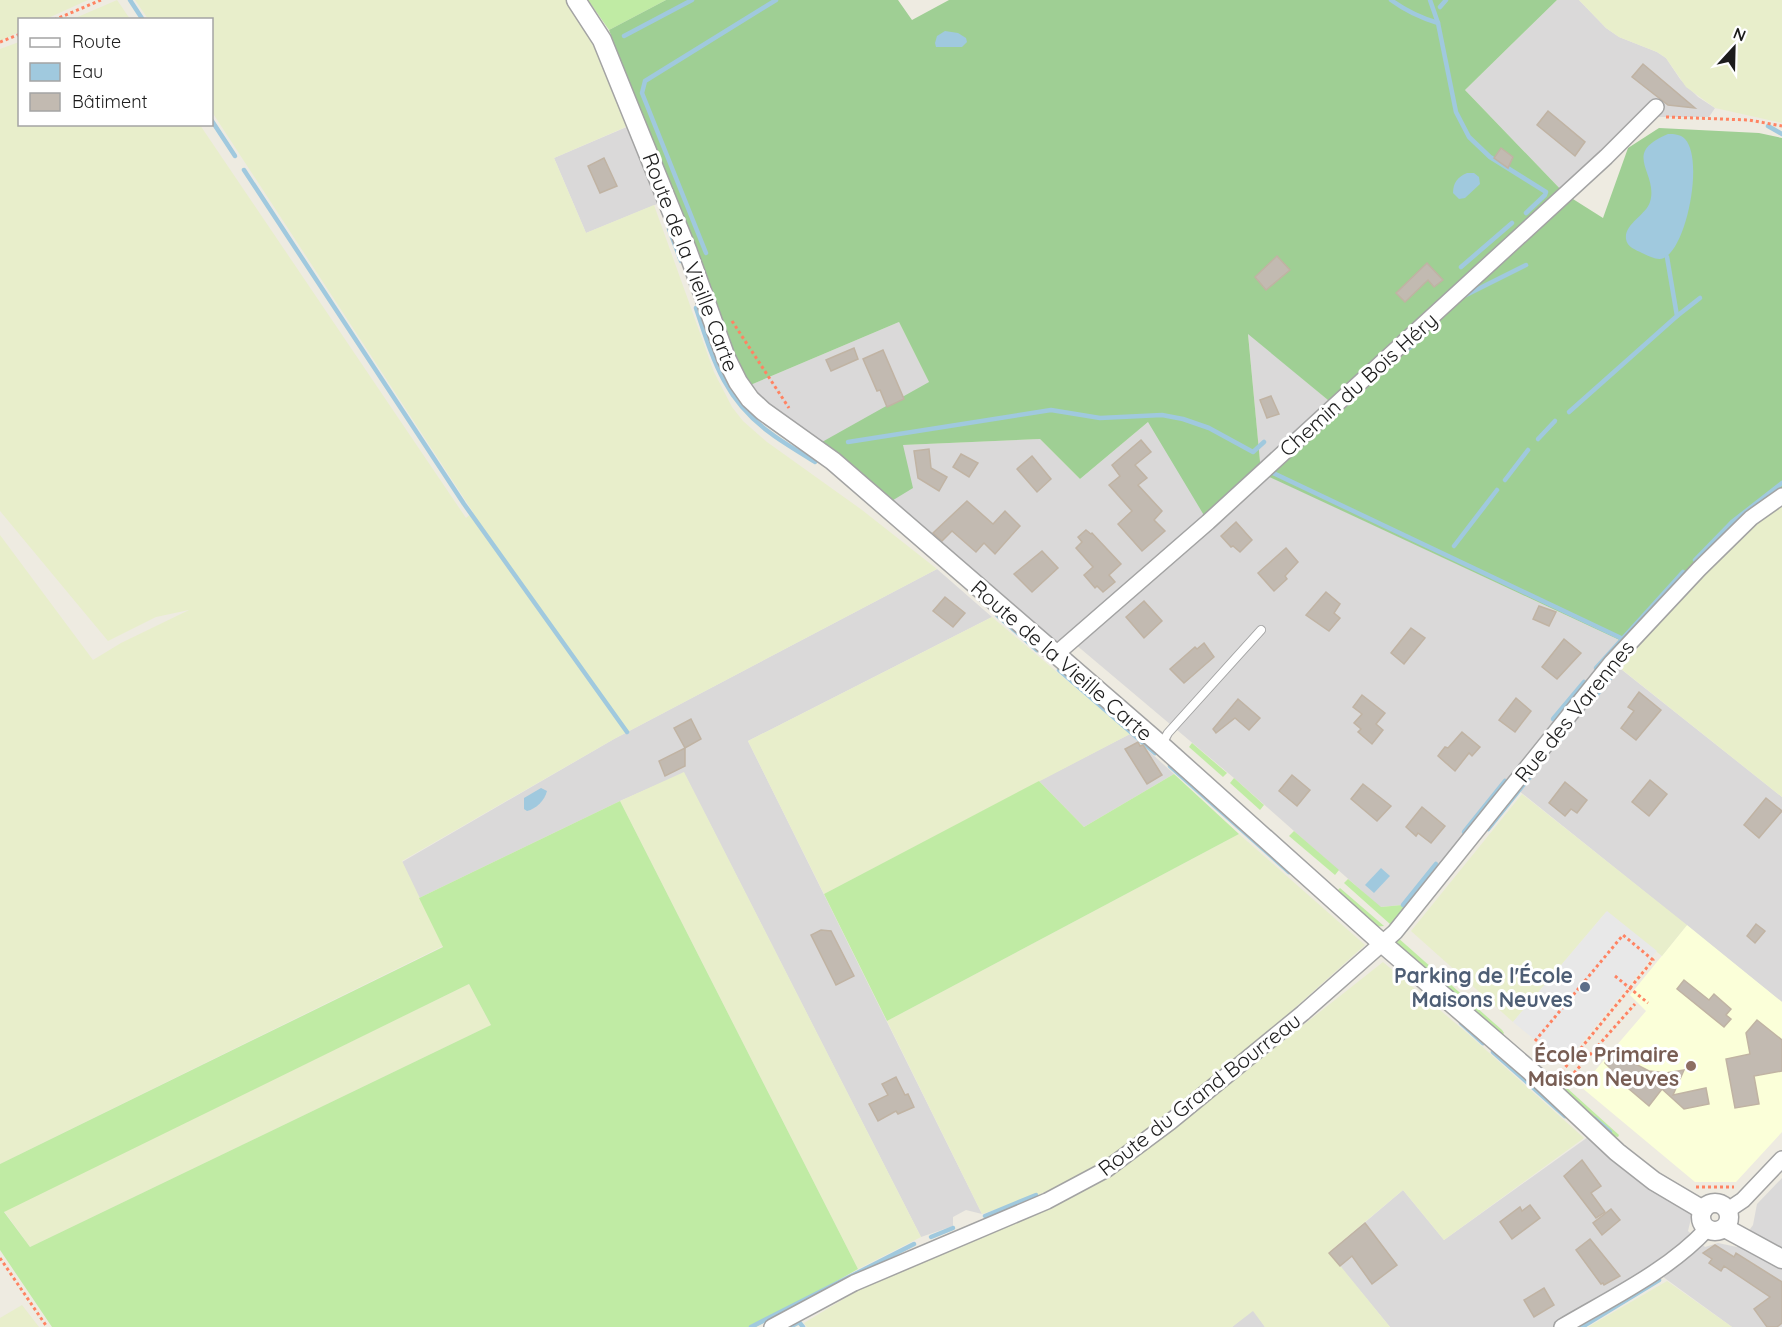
<svg xmlns="http://www.w3.org/2000/svg" width="1782" height="1327" font-family="Quicksand,sans-serif">
  <style>
    .residential { fill: #dad9d9 }
    .education { fill: #fbffd9 }
    .farmland { fill: #e8eecb }
    .grass { fill: #c0eba4; fill-rule: evenodd }
    .forest { fill: #9fcf94; fill-rule: evenodd }
    .parking { fill: #e8e8e8 }
    .water { fill: #a0c9de }
    .lines { fill: none; stroke-linecap: round; stroke-linejoin: round }
    .stream { stroke: #a0c9de; stroke-width: 4.5 }
    .building { fill: #c2bab1; stroke: #c0b3a3; stroke-width: 1.5 }
    .service-casing { stroke: #a3a3a3; stroke-width: 10 }
    .minor-casing { stroke: #a3a3a3; stroke-width: 18 }
    .tertiary-casing { stroke: #a3a3a3; stroke-width: 21 }
    .path { stroke: #ff8362; stroke-width: 3; stroke-dasharray: 3 3; stroke-linecap: butt }
    .service { stroke: #fff; stroke-width: 8 }
    .minor { stroke: #fff; stroke-width: 15 }
    .tertiary { stroke: #fff; stroke-width: 18 }
    .service-dot { fill: #5c6f8a; stroke: #fff; stroke-width: 2 }
    .education-dot { fill: #8d6e63; stroke: #fff; stroke-width: 2 }
    .labels { text-anchor: middle; dominant-baseline: central; stroke-width: 6; stroke-linejoin: round; paint-order: stroke }
    .street-label { font-size: 21px; fill: #1c1c1c; stroke: #fff }
    .service-label { font-size: 21px; font-weight: bold; fill: #4e5e75; stroke: #fff; text-anchor: end }
    .education-label { font-size: 21px; font-weight: bold; fill: #785e54; stroke: #fff; text-anchor: end }
  </style>
  <rect width="100%" height="100%" fill="#eeebe1"/>
  <g class="residential">
    <path d="M 1557,0 L 1579,0 L 1606,28 L 1619,37 L 1657,52 L 1666,58 L 1680,79 L 1698,97 L 1715,108 L 1709,117 L 1646,117 L 1565,194 L 1465,90 Z"/>
    <path d="M 636,123 L 667,200 L 586,233 L 554,158 Z"/>
    <path d="M 899,322 L 929,382 L 903,445 L 1040,439 L 1080,479 L 1148,422 L 1261,473 L 1248,333 L 1334,405 L 1262,473 L 1628,644 L 1612,662 L 1782,797 L 1782,1002 L 1513,786 L 1402,905 L 1380,907 L 1234,778 L 1075,644 L 1058,661 L 783,421 L 748,386 Z"/>
    <path d="M 937,569 L 992,617 L 748,741 L 982,1214 L 966,1210 L 953,1217 L 953,1226 L 921,1237 L 684,773 L 620,801 L 419,898 L 402,862 L 614,739 Z"/>
    <path d="M 1130,734 L 1174,774 L 1084,827 L 1039,781 Z"/>
    <path d="M 1595,1132 L 1694,1206 L 1688,1231 L 1705,1247 L 1718,1243 L 1737,1247 L 1753,1225 L 1757,1204 L 1782,1178 L 1782,1327 L 1732,1327 L 1655,1271 L 1562,1327 L 1390,1327 L 1329,1253 L 1403,1190 L 1444,1240 Z"/>
    <path d="M 1253,1310 L 1265,1327 L 1232,1327 Z"/>
  </g>
  <path class="education" d="M 1687,925 L 1782,1002 L 1782,1132 L 1736,1182 L 1695,1182 L 1581,1087 L 1646,1011 L 1630,995 Z"/>
  <g class="farmland">
    <path d="M 0,0 L 88,0 L 46,19 L 20,20 L 19,32 L 0,41 Z"/>
    <path d="M 117,0 L 130,19 L 73,19 Z"/>
    <path d="M 135,0 L 566,0 L 590,38 L 628,126 L 554,158 L 586,233 L 654,205 L 714,372 L 732,407 L 743,421 L 767,442 L 862,510 L 937,569 L 614,739 L 402,861 L 443,946 L 0,1164 L 0,535 L 93,660 L 121,643 L 189,610 L 156,617 L 108,641 L 0,511 L 0,49 L 19,42 L 20,124 L 200,125 L 466,518 L 473,512 L 212,112 L 212,20 L 148,19 Z"/>
    <path d="M 1579,0 L 1782,0 L 1782,123 L 1715,108 L 1686,87 L 1666,58 L 1657,52 L 1619,37 L 1606,28 Z"/>
    <path d="M 1782,502 L 1782,797 L 1620,668 L 1681,598 L 1732,546 Z"/>
    <path d="M 992,617 L 1130,734 L 824,894 L 748,741 Z"/>
    <path d="M 684,772 L 921,1237 L 858,1269 L 620,801 Z"/>
    <path d="M 1522,794 L 1687,925 L 1662,956 L 1606,912 L 1513,1022 L 1411,931 Z"/>
    <path d="M 1239,834 L 1365,945 L 1257,1042 L 1175,1109 L 1093,1170 L 1036,1196 L 982,1214 L 887,1021 Z"/>
    <path d="M 1383,962 L 1467,1033 L 1584,1138 L 1444,1240 L 1403,1190 L 1329,1252 L 1390,1327 L 1265,1327 L 1253,1311 L 1232,1327 L 807,1327 L 804,1323 L 870,1283 L 1097,1183 L 1130,1162 Z"/>
    <path d="M 469,984 L 491,1025 L 30,1247 L 4,1211 Z"/>
    <path d="M 1667,1281 L 1732,1327 L 1588,1327 Z"/>
    <path d="M 22,1305 L 39,1327 L 0,1327 L 0,1318 Z"/>
  </g>
  <g class="grass">
    <path d="M 588,0 L 666,0 L 609,30 Z"/>
    <path d="M 1192,743 L 1227,773 L 1223,777 L 1189,747 Z"/>
    <path d="M 1174,774 L 1239,834 L 887,1021 L 824,894 L 1039,781 L 1084,827 Z"/>
    <path d="M 1234,778 L 1264,805 L 1260,810 L 1230,783 Z"/>
    <path d="M 620,801 L 858,1269 L 756,1327 L 52,1327 L 0,1250 L 0,1164 L 443,947 L 419,898 ZM 469,984 L 491,1025 L 30,1247 L 4,1212 Z"/>
    <path d="M 1294,831 L 1339,870 L 1335,875 L 1289,836 Z"/>
    <path d="M 1436,863 L 1442,867 L 1397,919 L 1390,924 L 1344,883 L 1348,879 L 1381,907 L 1402,905 Z"/>
    <path d="M 1340,888 L 1384,926 L 1374,927 L 1336,892 Z"/>
    <path d="M 1397,937 L 1502,1030 L 1504,1033 L 1501,1037 L 1396,945 Z"/>
    <path d="M 1567,1088 L 1619,1135 L 1618,1137 L 1608,1135 L 1564,1090 Z"/>
  </g>
  <path class="forest" d="M 666,0 L 898,0 L 912,20 L 949,0 L 1557,0 L 1465,90 L 1565,194 L 1603,218 L 1628,148 L 1659,128 L 1759,133 L 1782,138 L 1782,496 L 1628,644 L 1261,473 L 1208,522 L 1148,422 L 1080,479 L 1040,439 L 903,445 L 913,488 L 890,502 L 822,442 L 929,382 L 899,322 L 748,386 L 742,377 L 609,30 ZM 1248,334 L 1334,405 L 1261,472 Z"/>
  <path class="parking" d="M 1607,911 L 1657,951 L 1564,1064 L 1513,1022 Z"/>
  <g class="water">
    <path d="M 945,31 L 958,33 L 966,38 L 967,42 L 962,47 L 936,47 L 935,43 L 937,36 Z"/>
    <path d="M 1668,134 C 1674,134 1680,134 1685,139 C 1704,159 1687,247 1664,258 C 1657,261 1649,256 1642,253 C 1636,250 1627,247 1626,239 C 1624,224 1646,215 1650,202 C 1659,172 1620,154 1668,134 Z"/>
    <path d="M 1467,173 L 1474,173 L 1479,177 L 1480,184 L 1465,198 L 1459,199 L 1453,193 C 1453,182 1458,177 1467,173 Z"/>
    <path d="M 541,788 L 547,791 C 545,800 536,809 527,811 L 524,809 L 524,798 Z"/>
    <path d="M 1381,868 L 1390,876 L 1374,893 L 1365,885 Z"/>
  </g>
  <g class="lines">
    <g class="stream">
      <path d="M 130,0 L 143,20"/>
      <path d="M 1391,0 C 1406,11 1421,18 1438,23"/>
      <path d="M 1430,0 L 1438,23 L 1456,112 L 1469,137 L 1490,157 L 1546,192 L 1545,195 L 1526,213"/>
      <path d="M 1440,7 L 1446,0"/>
      <path d="M 624,36 L 692,0"/>
      <path d="M 212,121 L 235,156"/>
      <path d="M 1768,126 L 1782,134"/>
      <path d="M 244,170 L 464,504 L 627,732"/>
      <path d="M 669,229 L 681,261"/>
      <path d="M 706,253 L 642,93 L 645,81 L 776,0"/>
      <path d="M 1461,267 L 1512,223"/>
      <path d="M 1464,296 L 1526,265"/>
      <path d="M 696,308 C 713,359 724,399 769,432 C 783,443 800,452 815,462"/>
      <path d="M 1677,316 L 1700,298"/>
      <path d="M 1407,350 L 1421,337"/>
      <path d="M 1569,412 L 1677,316 L 1667,257"/>
      <path d="M 1538,439 L 1555,421"/>
      <path d="M 848,442 L 1051,410 L 1100,418 L 1162,415 L 1183,419 L 1209,428 L 1253,452 L 1264,442"/>
      <path d="M 1269,471 L 1621,638"/>
      <path d="M 1505,480 L 1528,450"/>
      <path d="M 1454,546 L 1497,490"/>
      <path d="M 1695,560 L 1732,522 L 1782,483"/>
      <path d="M 997,615 L 1037,650"/>
      <path d="M 1596,668 L 1683,572"/>
      <path d="M 1059,670 L 1155,753"/>
      <path d="M 1590,703 L 1614,673"/>
      <path d="M 1553,719 L 1584,682"/>
      <path d="M 1555,746 L 1573,723"/>
      <path d="M 1170,766 L 1289,872"/>
      <path d="M 1488,829 L 1529,778"/>
      <path d="M 1464,832 L 1505,781"/>
      <path d="M 1403,905 L 1436,864"/>
      <path d="M 1461,1023 L 1483,1043"/>
      <path d="M 1493,1052 L 1565,1116"/>
      <path d="M 1595,1119 L 1610,1132"/>
      <path d="M 985,1216 L 1036,1195"/>
      <path d="M 931,1237 L 953,1228"/>
      <path d="M 751,1327 L 914,1244"/>
      <path d="M 790,1327 L 799,1322 L 803,1327"/>
      <path d="M 1582,1327 L 1659,1280"/>
    </g>
  </g>
  <g class="building">
    <path d="M 1643,64 L 1695,108 L 1668,105 L 1632,77 Z"/>
    <path d="M 1548,111 L 1585,142 L 1575,156 L 1537,125 Z"/>
    <path d="M 1501,148 L 1513,157 L 1508,168 L 1494,158 Z"/>
    <path d="M 604,158 L 617,186 L 600,193 L 588,166 Z"/>
    <path d="M 1277,256 L 1290,270 L 1266,290 L 1255,277 Z"/>
    <path d="M 1427,263 L 1443,280 L 1434,287 L 1428,280 L 1405,302 L 1396,293 Z"/>
    <path d="M 854,348 L 858,359 L 831,371 L 826,360 Z"/>
    <path d="M 883,350 L 904,399 L 887,407 L 880,390 L 877,391 L 863,359 Z"/>
    <path d="M 1271,396 L 1279,414 L 1267,418 L 1260,400 Z"/>
    <path d="M 1141,440 L 1151,452 L 1135,465 L 1147,478 L 1138,485 L 1162,511 L 1154,520 L 1165,531 L 1142,551 L 1118,524 L 1132,511 L 1109,485 L 1120,476 L 1112,465 Z"/>
    <path d="M 929,449 L 931,468 L 947,477 L 939,491 L 918,478 L 914,451 Z"/>
    <path d="M 961,454 L 978,463 L 969,477 L 953,467 Z"/>
    <path d="M 1032,456 L 1051,479 L 1037,492 L 1017,469 Z"/>
    <path d="M 967,501 L 993,524 L 1005,511 L 1020,526 L 995,554 L 984,543 L 976,552 L 952,531 L 942,541 L 933,533 Z"/>
    <path d="M 1236,522 L 1252,540 L 1240,552 L 1233,546 L 1231,547 L 1221,536 Z"/>
    <path d="M 1086,530 L 1091,534 L 1092,533 L 1121,564 L 1109,575 L 1115,582 L 1103,592 L 1097,586 L 1095,588 L 1084,575 L 1093,567 L 1076,548 L 1082,542 L 1078,537 Z"/>
    <path d="M 1286,548 L 1298,562 L 1285,576 L 1287,579 L 1274,591 L 1258,573 Z"/>
    <path d="M 1042,551 L 1058,568 L 1032,592 L 1014,574 Z"/>
    <path d="M 1326,592 L 1340,604 L 1334,613 L 1340,618 L 1329,631 L 1306,615 Z"/>
    <path d="M 945,597 L 965,613 L 953,627 L 933,611 Z"/>
    <path d="M 1144,601 L 1162,621 L 1144,638 L 1126,617 Z"/>
    <path d="M 1539,606 L 1556,612 L 1549,626 L 1533,619 Z"/>
    <path d="M 1411,628 L 1425,638 L 1404,664 L 1391,653 Z"/>
    <path d="M 1564,639 L 1581,653 L 1557,679 L 1542,667 Z"/>
    <path d="M 1204,643 L 1214,657 L 1184,683 L 1170,669 L 1195,647 L 1197,649 Z"/>
    <path d="M 1639,692 L 1661,710 L 1636,740 L 1621,728 L 1634,711 L 1628,707 Z"/>
    <path d="M 1362,695 L 1385,713 L 1376,724 L 1383,730 L 1372,744 L 1358,732 L 1361,729 L 1354,723 L 1362,714 L 1353,707 Z"/>
    <path d="M 1516,698 L 1531,711 L 1515,732 L 1499,720 Z"/>
    <path d="M 1238,699 L 1260,718 L 1249,730 L 1235,718 L 1216,733 L 1213,729 Z"/>
    <path d="M 691,719 L 701,739 L 685,748 L 674,728 Z"/>
    <path d="M 1462,732 L 1480,747 L 1472,756 L 1469,753 L 1455,771 L 1438,756 L 1445,747 L 1448,748 Z"/>
    <path d="M 1138,742 L 1140,746 L 1143,745 L 1162,775 L 1147,784 L 1125,749 Z"/>
    <path d="M 685,748 L 685,766 L 665,776 L 659,761 Z"/>
    <path d="M 1292,775 L 1310,790 L 1297,806 L 1279,791 Z"/>
    <path d="M 1650,780 L 1667,794 L 1649,816 L 1632,802 Z"/>
    <path d="M 1565,782 L 1587,800 L 1577,813 L 1571,809 L 1565,816 L 1549,803 Z"/>
    <path d="M 1363,784 L 1391,806 L 1377,821 L 1351,799 Z"/>
    <path d="M 1766,798 L 1782,811 L 1759,838 L 1744,825 Z"/>
    <path d="M 1422,807 L 1445,826 L 1431,843 L 1418,833 L 1416,836 L 1406,827 Z"/>
    <path d="M 1756,924 L 1765,931 L 1755,943 L 1747,936 Z"/>
    <path d="M 821,930 L 831,931 L 854,976 L 836,985 L 811,935 Z"/>
    <path d="M 1684,980 L 1709,1000 L 1714,994 L 1731,1009 L 1726,1015 L 1731,1019 L 1724,1027 L 1677,989 Z"/>
    <path d="M 1757,1020 L 1782,1040 L 1782,1071 L 1754,1076 L 1759,1104 L 1735,1108 L 1726,1059 L 1750,1054 L 1746,1033 Z"/>
    <path d="M 1614,1053 L 1649,1071 L 1666,1073 L 1684,1070 L 1673,1095 L 1706,1088 L 1709,1104 L 1684,1109 L 1662,1089 L 1649,1106 L 1608,1071 L 1610,1068 L 1605,1063 Z"/>
    <path d="M 896,1077 L 905,1095 L 908,1094 L 914,1107 L 898,1114 L 896,1111 L 878,1121 L 869,1104 L 888,1095 L 882,1084 Z"/>
    <path d="M 1582,1160 L 1601,1186 L 1591,1193 L 1605,1212 L 1596,1218 L 1564,1176 Z"/>
    <path d="M 1530,1205 L 1540,1218 L 1512,1239 L 1500,1222 L 1520,1207 L 1522,1211 Z"/>
    <path d="M 1611,1209 L 1620,1220 L 1602,1235 L 1593,1223 Z"/>
    <path d="M 1365,1223 L 1397,1265 L 1372,1284 L 1352,1256 L 1340,1266 L 1329,1253 Z"/>
    <path d="M 1590,1239 L 1620,1276 L 1604,1285 L 1603,1283 L 1601,1284 L 1576,1250 Z"/>
    <path d="M 1715,1245 L 1734,1257 L 1736,1253 L 1782,1282 L 1782,1323 L 1777,1327 L 1767,1327 L 1754,1309 L 1770,1297 L 1724,1266 L 1721,1271 L 1709,1263 L 1712,1259 L 1703,1253 Z"/>
    <path d="M 1544,1288 L 1554,1305 L 1534,1317 L 1524,1300 Z"/>
  </g>
  <g class="lines">
    <g class="service-casing">
      <path id="service" d="M 1162,744 L 1168,733 L 1261,630"/>
    </g>
    <g class="minor-casing">
      <g id="minor">
        <path d="M 1055,655 L 1208,522 L 1606,157 L 1656,107"/>
        <path d="M 1728,1210 L 1743,1200 L 1782,1159"/>
        <path d="M 772,1327 L 854,1283 L 1047,1201 L 1107,1169 L 1170,1122 L 1303,1013 L 1395,932 L 1612,662 L 1699,569 L 1751,518 L 1782,496"/>
        <path d="M 1562,1327 C 1611,1298 1668,1271 1707,1229"/>
      </g>
    </g>
    <g class="tertiary-casing">
      <g id="tertiary">
        <path d="M 576,0 L 602,40 L 688,252 L 726,358 L 738,382 L 750,399 L 763,411 L 833,461 L 1161,745 L 1383,944 L 1535,1075 L 1617,1152 L 1654,1181 L 1703,1210"/>
        <circle cx="1715" cy="1217" r="14"/>
        <path d="M 1725,1228 L 1782,1259"/>
      </g>
    </g>
    <g class="path">
      <path d="M 54,20 L 101,0"/>
      <path d="M 0,42 L 20,34"/>
      <path d="M 1666,117 L 1749,120 L 1782,126"/>
      <path d="M 732,321 L 789,408"/>
      <path d="M 1615,976 L 1648,1003"/>
      <path d="M 1535,1041 L 1623,935 L 1653,960 L 1559,1075"/>
      <path d="M 1566,1082 L 1635,1004"/>
      <path d="M 1696,1187 L 1734,1187"/>
      <path d="M 0,1258 L 47,1327"/>
    </g>
    <use href="#service" class="service"/>
    <use href="#minor" class="minor"/>
    <use href="#tertiary" class="tertiary"/>
  </g>
  <circle class="service-dot" cx="1585" cy="987" r="6"/>
  <circle class="education-dot" cx="1691" cy="1066" r="6"/>
  <g class="labels">
    <g class="street-label">
      <text transform="translate(691 262) rotate(69)">Route de la Vieille Carte</text>
      <text transform="translate(1358 384) rotate(-42)">Chemin du Bois Héry</text>
      <text transform="translate(1062 660) rotate(41)">Route de la Vieille Carte</text>
      <text transform="translate(1574 711) rotate(-51)">Rue des Varennes</text>
      <text transform="translate(1199 1094) rotate(-38)">Route du Grand Bourreau</text>
    </g>
    <g class="service-label">
      <text x="1573" y="975">Parking de l'École<tspan x="1573" dy="24">Maisons Neuves</tspan></text>
    </g>
    <g class="education-label">
      <text x="1679" y="1054">École Primaire<tspan x="1679" dy="24">Maison Neuves</tspan></text>
    </g>
  </g>
  <rect x="18" y="18" width="195" height="108" fill="#ffffff" stroke="#a4a4a4" stroke-width="1.5"/>
  <rect x="30" y="38" width="30" height="9" fill="#ffffff" stroke="#a4a4a4" stroke-width="1.5"/>
  <text x="72" y="48" font-size="18" fill="#1c1c1c">Route</text>
  <rect x="30" y="63" width="30" height="18" fill="#a0c9de" stroke="#a4a4a4" stroke-width="1.5"/>
  <text x="72" y="78" font-size="18" fill="#1c1c1c">Eau</text>
  <rect x="30" y="93" width="30" height="18" fill="#c2bab1" stroke="#a4a4a4" stroke-width="1.5"/>
  <text x="72" y="108" font-size="18" fill="#1c1c1c">Bâtiment</text>
  <g transform="translate(1734 48) rotate(22)" stroke="#ffffff" stroke-width="4.5" paint-order="stroke">
  <path d="M0-4.5L10 22L0 15L-10 22Z" fill="#1c1c1c"/>
  <text y="-9" font-size="16" font-weight="bold" text-anchor="middle" fill="#1c1c1c">N</text>
  </g>
</svg>
